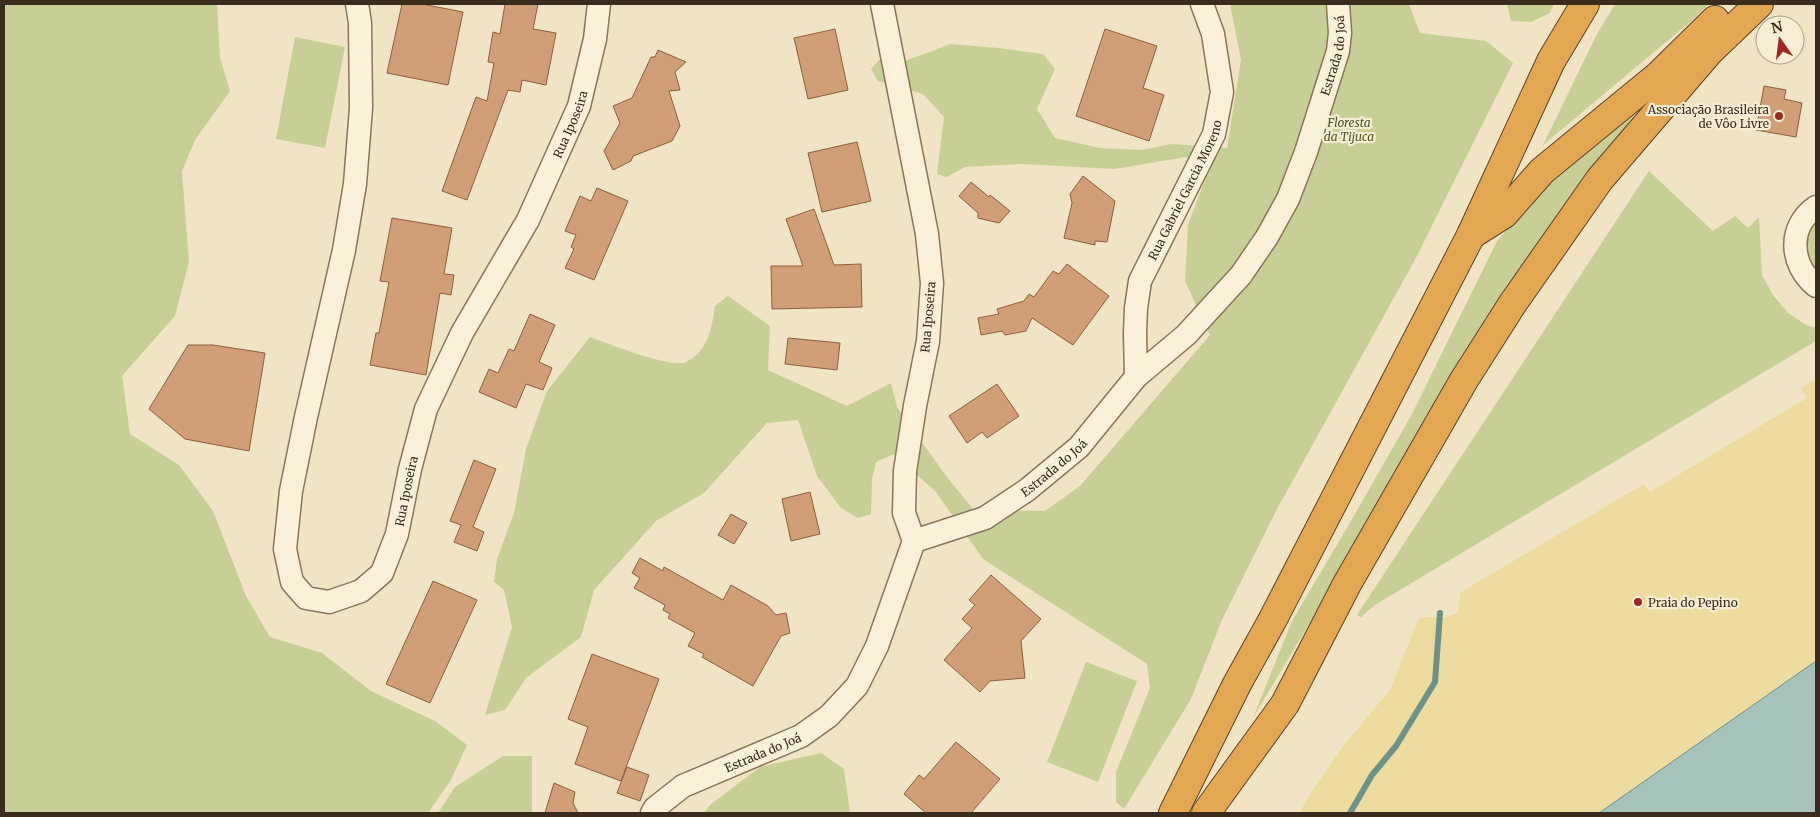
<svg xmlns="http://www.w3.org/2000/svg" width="1820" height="817" font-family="Merriweather,serif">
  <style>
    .green { fill: #c7cf97 }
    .sand { fill: #eddba0 }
    .water { fill: #a6c3bb; stroke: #6c928a }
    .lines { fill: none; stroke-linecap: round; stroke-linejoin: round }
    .stream { stroke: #6c928a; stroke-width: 6 }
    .building { fill: #d09f78; stroke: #8c5f3e }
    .minor-casing { stroke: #8c7559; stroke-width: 25 }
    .highway-casing { stroke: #59432e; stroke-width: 30 }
    .minor { stroke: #faf1d8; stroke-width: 22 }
    .highway { stroke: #e3a751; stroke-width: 28 }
    .poi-dot { fill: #9d2926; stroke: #f7eed4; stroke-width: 2 }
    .labels { text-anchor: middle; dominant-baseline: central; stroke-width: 4.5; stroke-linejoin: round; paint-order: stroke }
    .street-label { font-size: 12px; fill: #3b2d1e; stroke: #f7eed4 }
    .poi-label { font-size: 12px; fill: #3b2d1e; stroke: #f7eed4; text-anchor: end }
    .park-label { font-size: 12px; font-style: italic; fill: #495824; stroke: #f7eed4 }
  </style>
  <rect width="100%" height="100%" fill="#f0e4c4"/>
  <g class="green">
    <path d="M 4,4 L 217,4 L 220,58 L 230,91 L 195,140 L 182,171 L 189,262 L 175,316 L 122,376 L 130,434 L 179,465 L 213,511 L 246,596 L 270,637 L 322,653 L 371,691 L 435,721 L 467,745 L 451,780 L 428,813 L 4,813 Z"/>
    <path d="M 1230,4 L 1409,4 L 1420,33 L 1486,41 L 1513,63 L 1417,256 L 1276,511 L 1221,622 L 1191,699 L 1124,809 L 1116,802 L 1116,772 L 1150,688 L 1147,664 L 983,559 L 936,492 L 894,454 L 876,462 L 872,479 L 871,514 L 858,518 L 841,508 L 817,476 L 798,420 L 767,423 L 704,493 L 656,521 L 594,590 L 581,637 L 526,678 L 505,710 L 485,715 L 512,627 L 504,590 L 494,582 L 497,559 L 514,513 L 526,449 L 547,391 L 590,337 C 607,343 671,369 686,362 C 708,352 712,327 715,306 L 728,296 L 770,326 L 768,370 L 847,406 L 891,383 L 897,407 L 946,476 L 974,510 L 1045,511 L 1080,486 L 1210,335 L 1185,281 L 1188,224 L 1207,175 L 1186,157 L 1115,169 L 1022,164 L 965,167 L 947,177 L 937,174 L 944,117 L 923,94 L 878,81 L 871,69 L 879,60 L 902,62 L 951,44 L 998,48 L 1043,54 L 1055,69 L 1037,109 L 1055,138 L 1100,148 L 1141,150 L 1172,144 L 1227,148 L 1241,60 Z"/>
    <path d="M 1507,4 L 1554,4 L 1550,13 L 1531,22 L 1511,21 Z"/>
    <path d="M 1615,4 L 1709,4 L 1690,22 L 1543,145 L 1596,36 Z"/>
    <path d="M 295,37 L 345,47 L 325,148 L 276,139 Z"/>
    <path d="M 1641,106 L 1493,315 L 1253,718 L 1292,621 L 1351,521 L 1411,416 L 1497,241 L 1549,183 Z"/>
    <path d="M 1649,171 L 1713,231 L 1735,216 L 1748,228 L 1759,217 L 1762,275 L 1773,295 L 1788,313 L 1806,325 L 1816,328 L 1816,341 L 1375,605 L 1361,617 L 1357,615 Z"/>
    <path d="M 1816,221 L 1816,272 C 1804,251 1801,241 1816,221 Z"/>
    <path d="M 1086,662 L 1137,681 L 1098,782 L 1047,762 Z"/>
    <path d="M 821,753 L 844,769 L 850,813 L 704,813 L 710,805 L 760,767 Z"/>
    <path d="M 503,756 L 532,756 L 532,813 L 438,813 L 455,787 Z"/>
  </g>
  <path class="sand" d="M 1816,379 L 1816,661 L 1599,813 L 1300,813 L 1305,802 L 1343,746 L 1390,690 L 1418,620 L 1421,617 L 1450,617 L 1452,614 L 1456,614 L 1458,611 L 1461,592 L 1644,484 L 1650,492 L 1807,398 L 1801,388 Z"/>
  <path class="water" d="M 1816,661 L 1816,813 L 1599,813 Z"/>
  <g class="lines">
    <path class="stream" d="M 1350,813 L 1372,775 L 1396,746 L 1435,682 L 1440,613"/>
  </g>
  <g class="building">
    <path d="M 402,4 L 422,4 L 463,12 L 448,85 L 387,73 Z"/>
    <path d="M 505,4 L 538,4 L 533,29 L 556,33 L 546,85 L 522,80 L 520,92 L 508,90 L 467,200 L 442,191 L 476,97 L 487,101 L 494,63 L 488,62 L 493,32 L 500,34 Z"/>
    <path d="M 835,29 L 848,90 L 808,99 L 794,38 Z"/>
    <path d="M 1105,29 L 1157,46 L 1143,88 L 1164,95 L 1149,141 L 1076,116 Z"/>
    <path d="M 658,50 L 686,62 L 675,72 L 680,90 L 669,91 L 680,126 L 672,141 L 633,156 L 631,161 L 613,170 L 604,151 L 620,123 L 613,106 L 632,98 L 651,57 L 655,57 Z"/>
    <path d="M 1764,86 L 1786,90 L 1784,99 L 1802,103 L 1796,137 L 1756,130 Z"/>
    <path d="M 857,142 L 871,201 L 822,212 L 808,153 Z"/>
    <path d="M 1083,176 L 1115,201 L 1107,242 L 1095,241 L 1095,245 L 1064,238 L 1072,203 L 1070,194 Z"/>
    <path d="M 971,182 L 989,197 L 990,195 L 1010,211 L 999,223 L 978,218 L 978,213 L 959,196 Z"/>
    <path d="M 597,188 L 628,201 L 594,280 L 565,268 L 574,249 L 571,247 L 576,235 L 565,231 L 580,196 L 591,201 Z"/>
    <path d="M 814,209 L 834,265 L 861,264 L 862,307 L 772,309 L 771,266 L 803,266 L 786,219 Z"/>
    <path d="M 392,218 L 452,228 L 444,274 L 454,275 L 451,295 L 440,293 L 426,375 L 370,365 L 376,333 L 379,333 L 389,282 L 380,281 Z"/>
    <path d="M 1067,264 L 1109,296 L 1073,345 L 1032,318 L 1026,331 L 1005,335 L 1002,331 L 981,335 L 978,318 L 999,314 L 997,309 L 1024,301 L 1029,294 L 1034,297 L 1053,271 L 1059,274 Z"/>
    <path d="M 530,314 L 555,325 L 539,362 L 552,368 L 543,390 L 526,384 L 516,408 L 479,392 L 489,369 L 498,373 L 509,349 L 514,351 Z"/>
    <path d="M 788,338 L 840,343 L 837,370 L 785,364 Z"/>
    <path d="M 188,345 L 213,345 L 265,353 L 249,451 L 185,439 L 149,409 Z"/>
    <path d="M 997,384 L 1019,416 L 987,438 L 982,432 L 967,443 L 949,416 Z"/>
    <path d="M 474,460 L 496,469 L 473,527 L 484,532 L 477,551 L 454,542 L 461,525 L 450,521 Z"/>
    <path d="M 810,492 L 820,534 L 791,541 L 782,499 Z"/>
    <path d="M 731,514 L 747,523 L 734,544 L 718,535 Z"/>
    <path d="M 640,558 L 663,571 L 664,567 L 723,600 L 731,585 L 768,606 L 776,615 L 786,613 L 790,633 L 781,636 L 753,686 L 702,657 L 704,654 L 688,646 L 695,633 L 668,618 L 670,614 L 663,610 L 665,605 L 634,588 L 640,578 L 632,573 Z"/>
    <path d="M 991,575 L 1041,619 L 1021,641 L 1025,678 L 990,681 L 980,692 L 944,660 L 972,628 L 962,619 L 975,605 L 969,600 Z"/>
    <path d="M 433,581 L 477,600 L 430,703 L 386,684 Z"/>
    <path d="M 592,654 L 659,679 L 621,781 L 575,764 L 588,727 L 568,719 Z"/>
    <path d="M 956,742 L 1000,779 L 971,813 L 926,813 L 904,794 L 919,775 L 924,779 Z"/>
    <path d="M 627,767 L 649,775 L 640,801 L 617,793 Z"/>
    <path d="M 554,783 L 575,792 L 573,803 L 578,813 L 545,813 Z"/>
  </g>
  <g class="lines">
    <g class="minor-casing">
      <g id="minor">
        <path id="s1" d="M 357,4 L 360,23 L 361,108 L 355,184 L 344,250 L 306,417 L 291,491 L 285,549 L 292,582 L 306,598 L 329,602 L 361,591 L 382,573 L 397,534 L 410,469 L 426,409 L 462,333 L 528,220 L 579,106 L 595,39 L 599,4"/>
        <path d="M 882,4 L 927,234 L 932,283 L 928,341 L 915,406 L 905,471 L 904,513 L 914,541"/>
        <path d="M 1816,207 C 1787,227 1790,265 1816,286"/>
        <path id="s2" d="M 1136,377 L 1135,333 L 1136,308 L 1140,281 L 1214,134 L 1222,92 L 1213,34 L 1202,4"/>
        <path id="s3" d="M 652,813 L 655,808 L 683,786 L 801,736 L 829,716 L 857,686 L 877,646 L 914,541 L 985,518 L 1027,490 L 1079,447 L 1136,377 L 1186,335 L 1241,275 L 1267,237 L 1288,199 L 1306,152 L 1338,51 L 1340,33 L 1338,4"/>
      </g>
    </g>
    <g class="highway-casing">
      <g id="highway">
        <path d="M 1471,235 L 1504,214 L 1542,171 L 1659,75 L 1715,20"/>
        <path d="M 1173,813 L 1237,684 L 1273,619 L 1471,235 L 1551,61 L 1585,4"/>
        <path d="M 1206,813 L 1285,704 L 1347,584 L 1464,380 L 1513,303 L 1600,179 L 1709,52 L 1759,4"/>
      </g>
    </g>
    <use href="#minor" class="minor"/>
    <use href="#highway" class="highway"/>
  </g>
  <g class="poi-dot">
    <circle cx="1779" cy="116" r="5"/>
    <circle cx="1638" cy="602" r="5"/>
  </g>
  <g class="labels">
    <g class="street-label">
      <text stroke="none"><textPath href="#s3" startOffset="1071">Estrada do Joá</textPath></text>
      <text stroke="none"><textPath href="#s1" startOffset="1182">Rua Iposeira</textPath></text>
      <text stroke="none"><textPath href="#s2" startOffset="198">Rua Gabriel Garcia Moreno</textPath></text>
      <text transform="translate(928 317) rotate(-85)">Rua Iposeira</text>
      <text stroke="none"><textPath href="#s3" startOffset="561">Estrada do Joá</textPath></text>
      <text stroke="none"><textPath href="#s1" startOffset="778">Rua Iposeira</textPath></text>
      <text stroke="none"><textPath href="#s3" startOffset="128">Estrada do Joá</textPath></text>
    </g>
    <g class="poi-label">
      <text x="1769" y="109">Associação Brasileira<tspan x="1769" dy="14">de Vôo Livre</tspan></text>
      <text x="1648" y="602" text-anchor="start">Praia do Pepino</text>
    </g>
    <g class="park-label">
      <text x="1349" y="122">Floresta<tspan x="1349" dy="14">da Tijuca</tspan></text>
    </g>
  </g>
  <rect width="1820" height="817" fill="none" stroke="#3b2d1e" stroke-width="10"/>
  <g transform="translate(1780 40) rotate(346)"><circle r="24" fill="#f7eed4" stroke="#aca18b"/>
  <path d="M0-4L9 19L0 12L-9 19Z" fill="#9d2926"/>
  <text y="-8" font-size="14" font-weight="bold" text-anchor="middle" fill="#3b2d1e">N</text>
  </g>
</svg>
